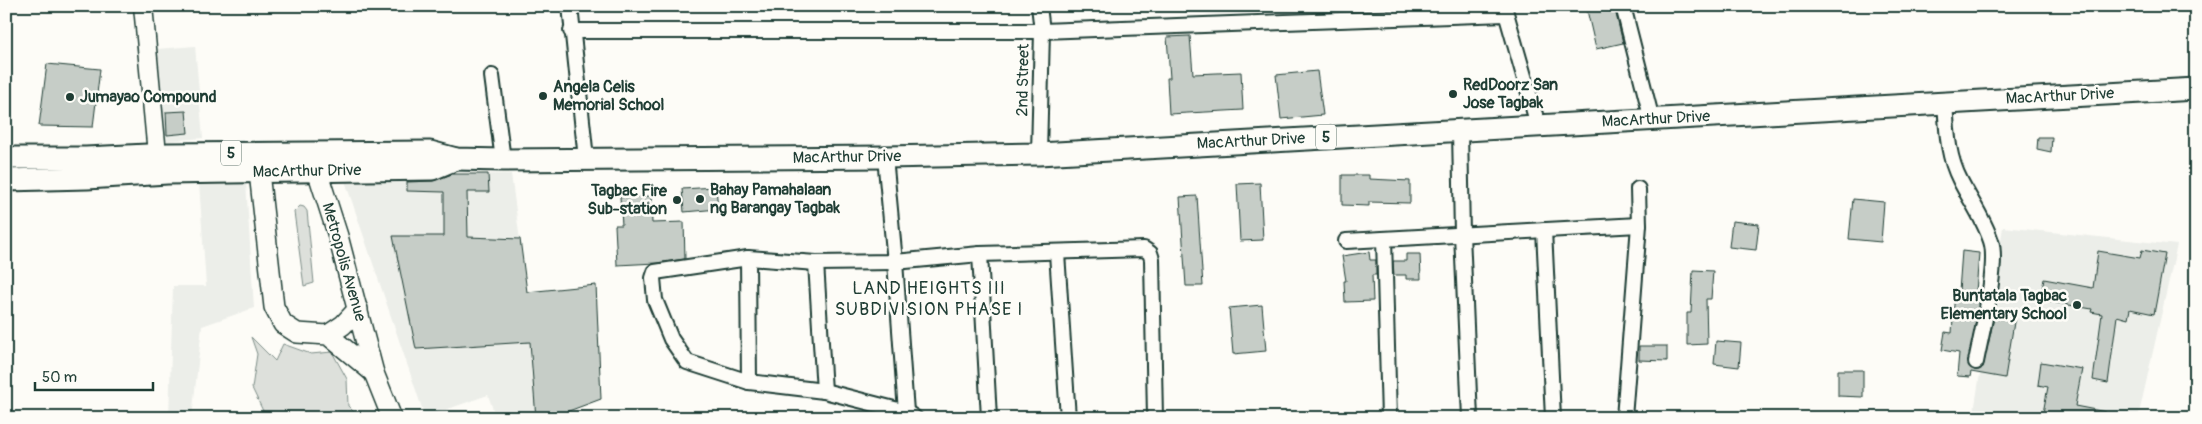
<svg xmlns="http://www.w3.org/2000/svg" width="2202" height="424" font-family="Pangolin,sans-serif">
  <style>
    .built { fill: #eceee9 }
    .green { fill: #dde0db; stroke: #7e8e88 }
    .building { fill: #c6cdc7; stroke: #1f3d34 }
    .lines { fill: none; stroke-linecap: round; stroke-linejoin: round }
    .minor-casing { stroke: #1f3d34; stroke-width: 18 }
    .tertiary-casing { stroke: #1f3d34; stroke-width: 21 }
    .secondary-casing { stroke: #1f3d34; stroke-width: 22 }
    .primary-casing { stroke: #1f3d34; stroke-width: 25 }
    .minor { stroke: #fdfcf7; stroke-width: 14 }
    .tertiary { stroke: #fdfcf7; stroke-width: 18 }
    .secondary { stroke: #fdfcf7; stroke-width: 19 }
    .primary { stroke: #fdfcf7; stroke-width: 21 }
    .poi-dot { fill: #1f3d34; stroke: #fdfcf7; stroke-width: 2 }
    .labels { text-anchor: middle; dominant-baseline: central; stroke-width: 5; stroke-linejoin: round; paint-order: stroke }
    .shield { fill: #fdfcf7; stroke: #62766e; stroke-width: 1 }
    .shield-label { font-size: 15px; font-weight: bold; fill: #1f3d34 }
    .street-label { font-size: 16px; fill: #1f3d34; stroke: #fdfcf7 }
    .poi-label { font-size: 16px; font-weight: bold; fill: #1f3d34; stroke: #fdfcf7; text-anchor: start }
    .neighbourhood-label { font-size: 18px; letter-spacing: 1px; fill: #1f3d34; stroke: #fdfcf7 }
  </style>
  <rect width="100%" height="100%" fill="#fdfcf7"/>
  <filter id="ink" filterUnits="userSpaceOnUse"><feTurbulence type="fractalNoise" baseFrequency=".02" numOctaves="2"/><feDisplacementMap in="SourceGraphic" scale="10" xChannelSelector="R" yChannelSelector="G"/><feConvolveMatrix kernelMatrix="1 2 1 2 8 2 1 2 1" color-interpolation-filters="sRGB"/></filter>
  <g filter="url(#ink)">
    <g class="built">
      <path d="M 195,46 L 203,138 L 166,141 L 157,49 Z"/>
      <path d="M 511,174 L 527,292 L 596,285 L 601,399 L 550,418 L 496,418 L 488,395 L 425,417 L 343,175 Z"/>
      <path d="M 199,182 L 246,182 L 254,308 L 202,326 L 192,418 L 169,418 L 173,286 L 206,286 Z"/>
      <path d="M 2003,227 L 2177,245 L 2138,418 L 1973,418 Z"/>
    </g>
    <g class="green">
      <path d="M 300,206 L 304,207 L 307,211 L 314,283 L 304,286 L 294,212 Z"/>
      <path d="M 251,337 L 275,361 L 283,344 L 311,354 L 332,352 L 347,379 L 348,406 L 360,418 L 262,418 L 264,413 L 252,388 L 257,354 Z"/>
    </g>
    <g class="building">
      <path d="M 1586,6 L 1614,6 L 1623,43 L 1596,49 Z"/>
      <path d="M 1190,36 L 1193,74 L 1241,72 L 1243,110 L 1169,114 L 1167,78 L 1170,78 L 1167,37 Z"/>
      <path d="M 47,64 L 100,69 L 93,127 L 39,126 Z"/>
      <path d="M 1317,71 L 1323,115 L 1281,119 L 1276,75 Z"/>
      <path d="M 186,111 L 188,133 L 167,135 L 166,112 Z"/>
      <path d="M 2038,137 L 2052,137 L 2051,152 L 2037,149 Z"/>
      <path d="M 452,174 L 488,174 L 489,192 L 467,192 L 468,237 L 520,239 L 527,292 L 596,285 L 601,399 L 550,418 L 536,418 L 530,342 L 416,349 L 393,236 L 444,236 L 444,192 L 407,191 L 407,182 L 433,181 Z"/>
      <path d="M 1342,175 L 1369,175 L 1369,179 L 1410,181 L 1410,203 L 1369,202 L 1369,206 L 1342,205 Z"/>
      <path d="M 1260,183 L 1263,240 L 1240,241 L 1237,184 Z"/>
      <path d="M 716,187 L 718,209 L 684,212 L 682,189 Z"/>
      <path d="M 651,196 L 652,223 L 684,222 L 685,259 L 656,263 L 617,265 L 615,225 L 622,225 L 620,197 Z"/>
      <path d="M 1197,196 L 1203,286 L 1186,286 L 1180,197 Z"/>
      <path d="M 1853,199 L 1884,202 L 1881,242 L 1849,239 Z"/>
      <path d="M 1732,221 L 1759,224 L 1756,250 L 1729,247 Z"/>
      <path d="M 2142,250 L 2165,254 L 2154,314 L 2130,309 L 2128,319 L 2117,316 L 2108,383 L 2093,380 L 2102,314 L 2091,312 L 2092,309 L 2040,300 L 2044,279 L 2093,288 L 2098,251 L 2140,258 Z"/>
      <path d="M 1962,251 L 1979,253 L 1976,292 L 1978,292 L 1978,310 L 1968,364 L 1974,370 L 1983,367 L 1995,313 L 2015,316 L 2005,378 L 1971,372 L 1970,377 L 1957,376 L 1959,353 L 1942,350 L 1945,332 L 1952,333 L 1955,290 L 1959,291 Z"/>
      <path d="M 1369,252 L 1370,260 L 1376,260 L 1376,275 L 1372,275 L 1373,301 L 1345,302 L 1344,281 L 1346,281 L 1342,256 Z"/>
      <path d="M 1406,254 L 1420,254 L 1421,279 L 1406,279 L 1406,275 L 1394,275 L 1393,261 L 1406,261 Z"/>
      <path d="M 1693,270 L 1713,271 L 1711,299 L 1706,299 L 1707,344 L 1687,345 L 1687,313 L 1691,313 Z"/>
      <path d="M 1262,305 L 1266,351 L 1233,354 L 1229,308 Z"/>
      <path d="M 1716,341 L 1741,343 L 1739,367 L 1714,364 Z"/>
      <path d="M 1639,346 L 1667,346 L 1667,361 L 1639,360 Z"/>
      <path d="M 2041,362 L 2082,369 L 2075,406 L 2106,412 L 2105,418 L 2042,418 L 2048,387 L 2038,385 Z"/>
      <path d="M 1838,370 L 1863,370 L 1863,397 L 1838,396 Z"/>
    </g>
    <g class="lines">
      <g class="minor-casing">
        <g id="minor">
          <path d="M 570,6 L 586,159"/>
          <path d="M 1504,6 L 1538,125"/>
          <path d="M 1623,6 L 1652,120"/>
          <path d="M 571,31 L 1042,31 L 1506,14"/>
          <path d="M 492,76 L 503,160"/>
          <path d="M 1945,102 C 1947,129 1947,155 1960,180 C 1970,200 1984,219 1991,241 C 1999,265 1981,335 1976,362"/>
          <path d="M 1460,131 L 1462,234 L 1470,418"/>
          <path d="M 1039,154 L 1042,31 L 1039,6"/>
          <path d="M 885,157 L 895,262 L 906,412"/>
          <path d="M 1544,230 L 1553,418"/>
          <path d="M 1384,239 L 1389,418"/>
          <path d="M 1346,241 L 1639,225"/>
          <path d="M 1057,253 L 1068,418"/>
          <path d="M 980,254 L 989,418"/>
          <path d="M 748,258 L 749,382"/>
          <path d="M 816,263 L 824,391"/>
          <path d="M 915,418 L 906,412 L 824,391 L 749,382 L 687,362 L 671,339 L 655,300 L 653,278 L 655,272 L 748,258 L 816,263 L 895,262 L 980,254 L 1144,249 L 1150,253 L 1152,259 L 1155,418"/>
          <path d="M 1624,418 L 1639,225 L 1638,189"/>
        </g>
      </g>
      <g class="tertiary-casing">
        <path id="tertiary" d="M 143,6 L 157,154"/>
      </g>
      <g class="secondary-casing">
        <g id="secondary">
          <path d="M 313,158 L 338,236 L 374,373 L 392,418"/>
          <path d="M 267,161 L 259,172 L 274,307 L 283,324 L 297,333 L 328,335 L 374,373"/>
          <path d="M 328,335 L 343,325 L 358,309"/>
        </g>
      </g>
      <g class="primary-casing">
        <g id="primary">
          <path d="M 6,158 L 86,158 L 168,154 L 430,152 L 456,159 L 503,160 L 885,157 L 1039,154 L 2196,89"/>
          <path d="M 6,180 L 87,178 L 167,173 L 432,169 L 456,159"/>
        </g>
      </g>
      <use href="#minor" class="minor"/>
      <use href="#tertiary" class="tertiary"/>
      <use href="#secondary" class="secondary"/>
      <use href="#primary" class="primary"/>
    </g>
  </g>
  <g class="poi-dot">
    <circle cx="1453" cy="94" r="5"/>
    <circle cx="543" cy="96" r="5"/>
    <circle cx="70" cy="97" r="5"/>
    <circle cx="700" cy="199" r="5"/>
    <circle cx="677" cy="200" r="5"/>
    <circle cx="2077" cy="305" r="5"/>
  </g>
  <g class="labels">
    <g class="shield">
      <rect x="1316" y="124.5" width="20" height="25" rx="4"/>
      <rect x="221" y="140.5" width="20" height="25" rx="4"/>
    </g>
    <g class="shield-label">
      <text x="1326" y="137">5</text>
      <text x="231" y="153">5</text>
    </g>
    <g class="street-label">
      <text transform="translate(1023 80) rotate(-89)">2nd Street</text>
      <text transform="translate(2060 96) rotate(-3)">MacArthur Drive</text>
      <text transform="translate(1656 119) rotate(-3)">MacArthur Drive</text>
      <text transform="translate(1251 141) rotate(-3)">MacArthur Drive</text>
      <text transform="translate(847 157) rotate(-1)">MacArthur Drive</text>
      <text transform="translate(307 171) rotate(-1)">MacArthur Drive</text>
      <text transform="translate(344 262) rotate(74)">Metropolis Avenue</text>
    </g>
    <g class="poi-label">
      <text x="1463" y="85">RedDoorz San<tspan x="1463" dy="18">Jose Tagbak</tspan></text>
      <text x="553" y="87">Angela Celis<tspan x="553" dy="18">Memorial School</tspan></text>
      <text x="80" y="97">Jumayao Compound</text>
      <text x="710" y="190">Bahay Pamahalaan<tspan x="710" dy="18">ng Barangay Tagbak</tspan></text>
      <text x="667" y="191" text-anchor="end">Tagbac Fire<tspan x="667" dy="18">Sub-station</tspan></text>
      <text x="2067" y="296" text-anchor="end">Buntatala Tagbac<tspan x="2067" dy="18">Elementary School</tspan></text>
    </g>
    <g class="neighbourhood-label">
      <text x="929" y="288">LAND HEIGHTS III<tspan x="929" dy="21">SUBDIVISION PHASE I</tspan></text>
    </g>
  </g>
  <rect width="2202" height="424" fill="none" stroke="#fdfcf7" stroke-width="25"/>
  <rect x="12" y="12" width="2177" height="399" fill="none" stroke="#1f3d34" stroke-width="2" filter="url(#ink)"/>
  <path d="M35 382v8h118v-8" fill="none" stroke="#1f3d34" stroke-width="2.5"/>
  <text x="42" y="382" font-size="15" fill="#1f3d34" stroke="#fdfcf7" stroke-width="4" paint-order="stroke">50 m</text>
</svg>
